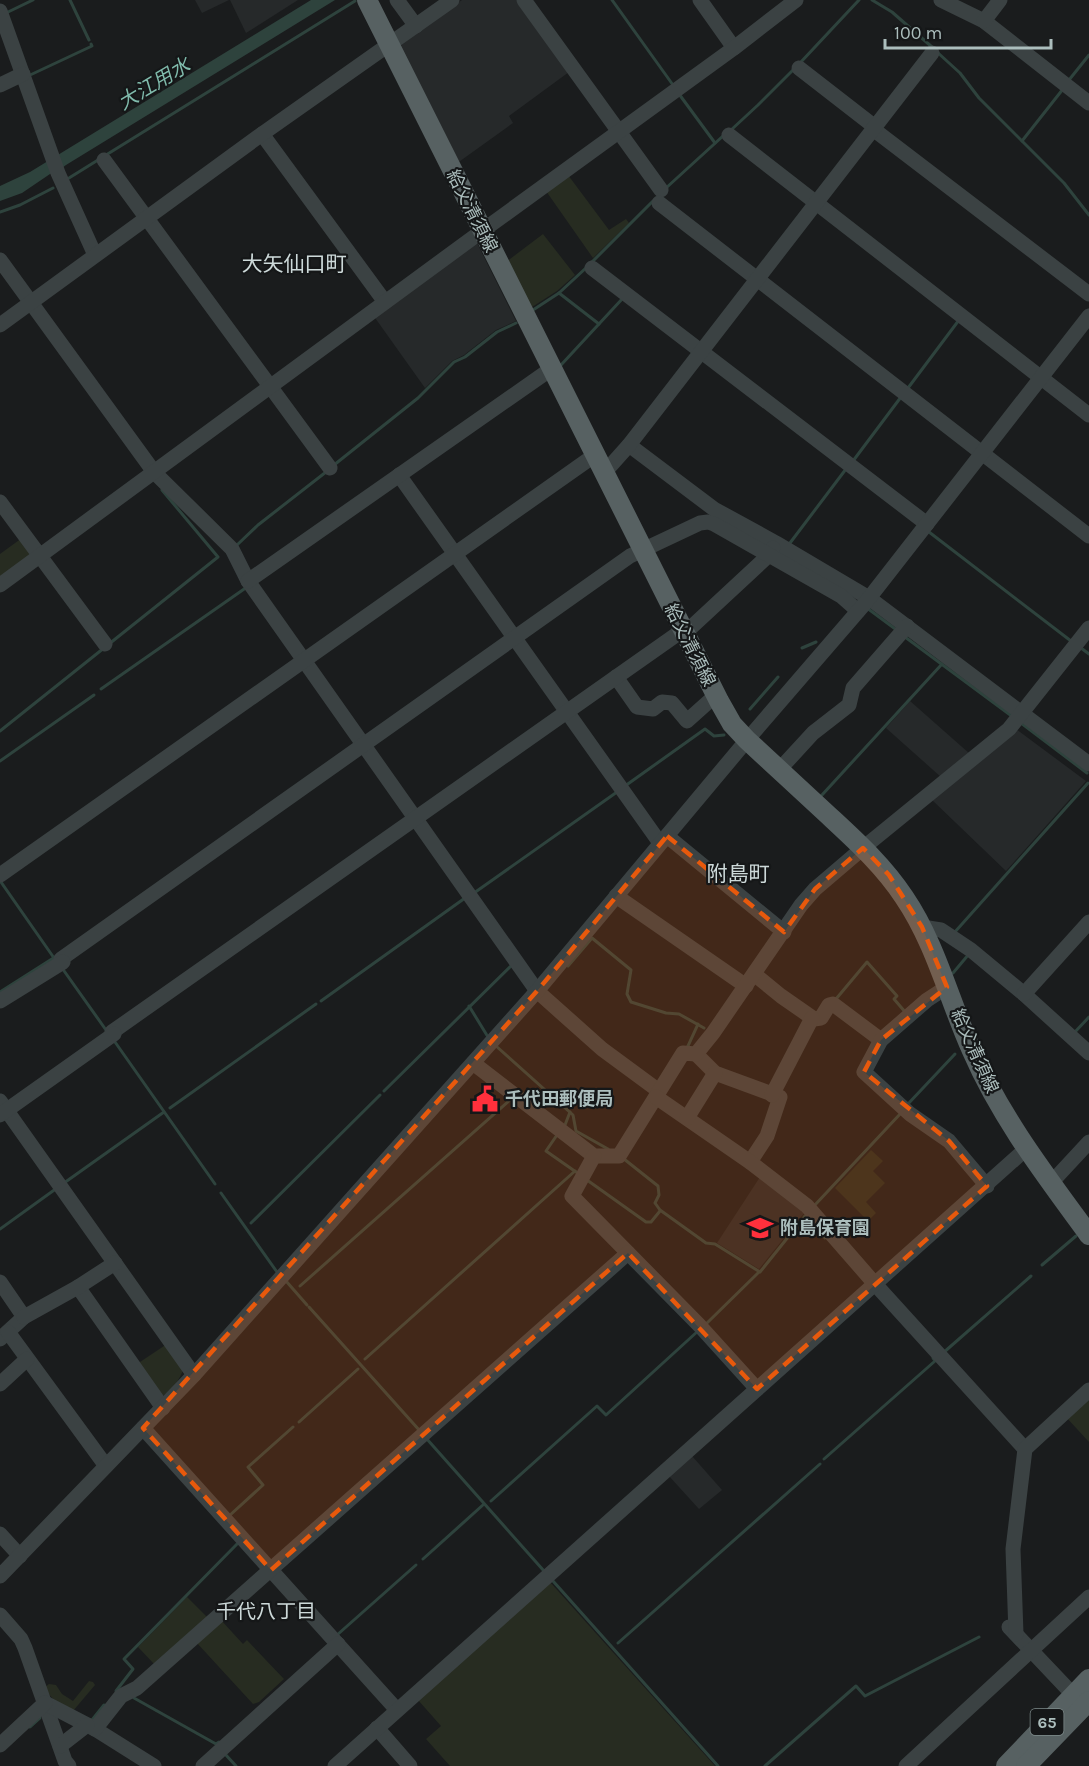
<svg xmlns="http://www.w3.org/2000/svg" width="1089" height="1766" font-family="Karla,'Noto Sans JP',sans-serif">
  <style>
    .built { fill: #26292a }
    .green { fill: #272c21 }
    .water { fill: #2e433d }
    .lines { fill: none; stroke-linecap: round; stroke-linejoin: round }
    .stream { stroke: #2e433d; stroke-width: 3 }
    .minor { stroke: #3b4243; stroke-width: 15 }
    .major { stroke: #576162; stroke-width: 20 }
    .marked { fill: #e8590c; fill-opacity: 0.2; stroke: #e8590c; stroke-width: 4.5; stroke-dasharray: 12 8; stroke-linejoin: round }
    .labels { text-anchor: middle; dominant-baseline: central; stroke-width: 4.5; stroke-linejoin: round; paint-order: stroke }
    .shield { fill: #151718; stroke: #7f8c8c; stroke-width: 1.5 }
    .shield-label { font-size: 16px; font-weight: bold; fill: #acbebd }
    .street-label { font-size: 18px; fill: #acbebd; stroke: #151718 }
    .poi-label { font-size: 18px; font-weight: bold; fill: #acbebd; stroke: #151718; text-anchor: start }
    .water-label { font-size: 20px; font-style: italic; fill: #80bbac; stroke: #151718 }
    .neighbourhood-label { font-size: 20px; fill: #cdd9d9; stroke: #151718 }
    .quarter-label { font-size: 21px; fill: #cdd9d9; stroke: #151718 }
  </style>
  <rect width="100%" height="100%" fill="#1a1c1d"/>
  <g class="built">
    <path d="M 195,0 L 229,0 L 202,13 Z"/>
    <path d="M 230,0 L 298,0 L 246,33 Z"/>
    <path d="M 462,0 L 517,0 L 569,72 L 509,116 L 513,123 L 456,164 L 399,51 L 403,41 Z"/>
    <path d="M 476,241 L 516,321 L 496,330 L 464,355 L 452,361 L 425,388 L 373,315 Z"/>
    <path d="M 910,701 L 970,754 L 941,777 L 886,728 Z"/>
    <path d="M 1016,729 L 1086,781 L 1006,871 L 931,799 Z"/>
    <path d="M 760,1177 L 805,1212 L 759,1269 L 717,1243 Z"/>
    <path d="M 692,1456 L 722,1490 L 699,1509 L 669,1476 Z"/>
  </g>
  <g class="green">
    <path d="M 568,175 L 609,230 L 626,219 L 629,223 L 593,258 L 546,191 Z"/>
    <path d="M 543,234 L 575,275 L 557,291 L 529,309 L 506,262 Z"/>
    <path d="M 22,538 L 31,550 L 29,558 L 0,579 L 0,554 Z"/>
    <path d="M 871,1150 L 883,1161 L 873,1171 L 885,1183 L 866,1202 L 876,1213 L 868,1221 L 835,1188 Z"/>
    <path d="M 167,1344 L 184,1368 C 180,1379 171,1393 160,1397 L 137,1364 Z"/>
    <path d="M 1089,1396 L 1089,1442 L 1066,1417 Z"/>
    <path d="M 550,1582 L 715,1766 L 450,1766 L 426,1739 L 441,1726 L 418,1700 Z"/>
    <path d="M 187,1597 L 209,1619 L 156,1666 L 138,1647 Z"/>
    <path d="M 220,1619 L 243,1644 L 247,1640 L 284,1679 L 259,1702 L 253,1704 L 196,1642 Z"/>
    <path d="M 89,1681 L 93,1682 L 95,1685 L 73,1711 C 61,1704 51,1701 45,1687 L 49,1684 L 56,1685 L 62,1694 L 73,1701 Z"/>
  </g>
  <path class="water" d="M 311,0 L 335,0 L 66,165 L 55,173 L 50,174 L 22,193 L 0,201 L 0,186 L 30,172 Z"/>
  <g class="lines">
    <g class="stream">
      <path d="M 70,0 L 89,40"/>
      <path d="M 612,0 L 673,85"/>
      <path d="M 872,0 L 892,12 L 932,47"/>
      <path d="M 6,13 L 33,0"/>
      <path d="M 937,52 L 960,73 L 979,98 L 1022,141"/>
      <path d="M 800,63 L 859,0"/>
      <path d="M 28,76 L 92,46 L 91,44"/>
      <path d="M 1069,80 L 1089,55"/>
      <path d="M 1063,89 L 1022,141 L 1064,183 L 1089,215"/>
      <path d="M 679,94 L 715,143"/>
      <path d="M 731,130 L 758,105 L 793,70"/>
      <path d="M 106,155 L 355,1"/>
      <path d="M 69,178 L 98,160"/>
      <path d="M 666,188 L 723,136"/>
      <path d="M 0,212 L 20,205 L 53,188"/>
      <path d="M 592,262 L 653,201"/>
      <path d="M 559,293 L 599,324"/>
      <path d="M 533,310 L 559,293 L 587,267"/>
      <path d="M 561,365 L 623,298"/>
      <path d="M 908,388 L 959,320"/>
      <path d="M 853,461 L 901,397"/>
      <path d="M 334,465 L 418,398 L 454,362 L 465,357 L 497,332 L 516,323"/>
      <path d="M 929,532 L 1071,641"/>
      <path d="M 790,543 L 846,469"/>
      <path d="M 237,545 L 258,525 L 326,472"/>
      <path d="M 867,608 L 898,631"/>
      <path d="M 905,637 L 1013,717"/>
      <path d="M 109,644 L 218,557 L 162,490"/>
      <path d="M 802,648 L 816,642"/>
      <path d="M 1081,648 L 1089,654"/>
      <path d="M 101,689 L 247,587"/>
      <path d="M 750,709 L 778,677"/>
      <path d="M 1021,723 L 1087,773"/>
      <path d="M 0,731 L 104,648"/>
      <path d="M 0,761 L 94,695"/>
      <path d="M 625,786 L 705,729 L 714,736 L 724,735"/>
      <path d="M 822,795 L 942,664"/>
      <path d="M 1,882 L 54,958"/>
      <path d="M 474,893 L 617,792"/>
      <path d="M 954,933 L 1088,783"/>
      <path d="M 568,966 L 592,938 L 631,970 L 627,994 L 631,1002 L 666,1013 L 679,1014 L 704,1028"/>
      <path d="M 62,968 L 106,1030"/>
      <path d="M 953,973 L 969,954"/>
      <path d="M 0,992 L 55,957"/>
      <path d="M 836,999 L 867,962 L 897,996 L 894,999 L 906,1013"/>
      <path d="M 321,1001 L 465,898"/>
      <path d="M 469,1006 L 488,1037"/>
      <path d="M 1074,1033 L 1089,1017"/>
      <path d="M 115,1042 L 215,1184"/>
      <path d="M 497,1044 L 496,1046 L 573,1115 L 576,1131 L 608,1149"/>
      <path d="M 687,1048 L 698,1024"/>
      <path d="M 384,1091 L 512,965"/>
      <path d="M 907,1105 L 955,1054"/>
      <path d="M 170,1108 L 316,1004"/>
      <path d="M 565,1125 L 570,1112"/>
      <path d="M 557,1135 L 546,1151 L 576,1172"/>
      <path d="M 624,1159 L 658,1186 L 659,1195 L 655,1203 L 660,1210 L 706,1243 L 715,1244 L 760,1272 L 805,1216 L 825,1238"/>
      <path d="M 587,1180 L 646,1222 L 651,1222 L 660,1211"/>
      <path d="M 64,1183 L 164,1112"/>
      <path d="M 221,1193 L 277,1272"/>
      <path d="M 814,1206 L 901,1113"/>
      <path d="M 251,1223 L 380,1095"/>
      <path d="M 0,1229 L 57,1188"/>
      <path d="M 1042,1265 L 1076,1236"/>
      <path d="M 286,1281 L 307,1305"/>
      <path d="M 300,1286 L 511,1099"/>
      <path d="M 309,1307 L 420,1431"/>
      <path d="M 706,1324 L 759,1272"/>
      <path d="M 943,1353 L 1031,1276"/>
      <path d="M 365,1359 L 575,1171"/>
      <path d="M 299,1422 L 358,1369"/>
      <path d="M 426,1438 L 544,1571"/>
      <path d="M 824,1459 L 935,1361 L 933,1358"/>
      <path d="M 491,1501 L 597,1406 L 606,1415 L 698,1331"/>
      <path d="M 229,1516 L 263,1485 L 248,1467 L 293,1427"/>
      <path d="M 423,1559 L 484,1504"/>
      <path d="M 553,1581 L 718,1766"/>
      <path d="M 337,1635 L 416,1565"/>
      <path d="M 618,1643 L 820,1464"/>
      <path d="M 116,1691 L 133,1669 L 124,1659 L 239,1542"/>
      <path d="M 134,1698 L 216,1744 L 219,1742"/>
      <path d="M 92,1720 L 104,1705"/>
      <path d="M 30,1727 L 40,1718"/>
      <path d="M 225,1754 L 236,1766"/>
      <path d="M 765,1766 L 856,1686 L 865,1696 L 979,1637"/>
    </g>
    <g class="minor">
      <path d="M 397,0 L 416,26"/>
      <path d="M 524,0 L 661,190"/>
      <path d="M 700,0 L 734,48"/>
      <path d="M 941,0 L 984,21 L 1089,103"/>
      <path d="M 0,11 L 58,173 L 95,255"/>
      <path d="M 984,21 L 1000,0"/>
      <path d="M 799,68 L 875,127"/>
      <path d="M 0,85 L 23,74"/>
      <path d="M 873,129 L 1089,294"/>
      <path d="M 262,134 L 385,302"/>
      <path d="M 729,135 L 1089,415"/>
      <path d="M 104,160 L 330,468"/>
      <path d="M 659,203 L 1089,536"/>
      <path d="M 0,260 L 154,472 L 232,549 L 248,581 L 537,991 L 602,1049 L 659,1091"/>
      <path d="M 592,268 L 927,524"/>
      <path d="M 0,325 L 262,134 L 452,0"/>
      <path d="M 629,445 L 714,509 L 776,543 L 869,598 L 1089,764"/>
      <path d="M 604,473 L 629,445 L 932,53"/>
      <path d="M 399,475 L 660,843"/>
      <path d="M 0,502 L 105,644"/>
      <path d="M 248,581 L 551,369"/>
      <path d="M 0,585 L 482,231 L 734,48 L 796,0"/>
      <path d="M 685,633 L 769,555 L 773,548"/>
      <path d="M 616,677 L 637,707 L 653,709 L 662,702 L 672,703 L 687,721 L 716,695"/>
      <path d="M 779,770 L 813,733 L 849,705 L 853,688 L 907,626"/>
      <path d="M 667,836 L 784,932"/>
      <path d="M 0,875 L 595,455"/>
      <path d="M 616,896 L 746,986"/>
      <path d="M 922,927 L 941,930 L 971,950 L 1024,994 L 1089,1053"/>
      <path d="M 61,959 L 630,556 L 700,523 L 708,522 L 714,524 L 841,596 L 858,611"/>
      <path d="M 754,974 L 781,996 L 814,1019 L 821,1018 L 829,1005 L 833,1004 L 881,1040"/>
      <path d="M 947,987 L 927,1000 L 881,1040 L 864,1072 L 910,1114 L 949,1141 L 987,1186"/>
      <path d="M 1024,994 L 1089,922"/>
      <path d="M 0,1001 L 63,962"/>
      <path d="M 112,1032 L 683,630"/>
      <path d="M 696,1054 L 715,1073 L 780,1097 L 767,1136 L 750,1162"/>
      <path d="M 473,1063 L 594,1156 L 619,1156 L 683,1053 L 696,1054 L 713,1033 L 801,905 L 815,889 L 863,848 L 1009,729 L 1089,628"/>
      <path d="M 772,1095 L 812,1018"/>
      <path d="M 656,1097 L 750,1162 L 807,1206 L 875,1284 L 1025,1449"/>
      <path d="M 0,1101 L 194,1375"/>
      <path d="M 0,1115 L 114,1034"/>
      <path d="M 687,1118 L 715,1073"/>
      <path d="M 594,1156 L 572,1196 L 699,1325 L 757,1389"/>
      <path d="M 1051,1183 L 1089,1142"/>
      <path d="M 0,1282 L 24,1317 L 0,1339"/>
      <path d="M 78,1287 L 163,1408"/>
      <path d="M 24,1317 L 78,1287 L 115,1263"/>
      <path d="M 8,1332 L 106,1466"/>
      <path d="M 0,1384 L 27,1359"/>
      <path d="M 143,1428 L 397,1710"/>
      <path d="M 0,1534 L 20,1556"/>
      <path d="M 0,1576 L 194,1375 L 537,991 L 747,740 L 866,602 L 1089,316"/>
      <path d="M 0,1615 L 21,1639 L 25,1648 L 65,1761 L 69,1766"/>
      <path d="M 1009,1627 L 1081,1703"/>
      <path d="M 1016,1634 L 1013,1549 L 1025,1449 L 1089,1390"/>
      <path d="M 45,1703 L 95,1729 L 154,1766"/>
      <path d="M 377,1728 L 410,1766"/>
      <path d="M 95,1729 L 121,1696 L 137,1688 L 628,1253"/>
      <path d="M 0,1745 L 45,1703"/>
      <path d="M 60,1746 L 87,1725"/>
      <path d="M 203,1766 L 338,1644"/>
      <path d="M 335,1766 L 1027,1148"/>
      <path d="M 906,1766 L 1089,1597"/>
    </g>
    <g class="major">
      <path d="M 367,0 L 719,701 L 732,724 L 747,740 C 774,765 800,789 827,814 C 855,840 883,865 904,897 C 936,944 949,1000 972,1051 C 1001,1118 1046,1176 1089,1235"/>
      <path d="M 1006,1766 L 1089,1679"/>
      <path d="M 1026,1766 L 1089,1701"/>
    </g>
  </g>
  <path class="marked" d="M 667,836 L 784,932 L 815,889 L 863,848 L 889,875 L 922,927 L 947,987 L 881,1040 L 864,1072 L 949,1141 L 987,1186 L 757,1389 L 628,1253 L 271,1570 L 143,1428 L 537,991 Z"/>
  <defs>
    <g id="civic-bare" transform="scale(2.07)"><path d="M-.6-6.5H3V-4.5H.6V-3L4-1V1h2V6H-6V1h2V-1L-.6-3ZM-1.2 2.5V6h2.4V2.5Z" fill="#ff303c" stroke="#151718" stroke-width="2.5" paint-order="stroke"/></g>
    <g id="school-bare" transform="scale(2.07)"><path d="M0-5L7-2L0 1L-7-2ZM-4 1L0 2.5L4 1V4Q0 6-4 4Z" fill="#ff303c" stroke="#151718" stroke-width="2.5" paint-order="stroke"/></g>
  </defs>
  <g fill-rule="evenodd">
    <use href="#civic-bare" x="485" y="1099"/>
    <use href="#school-bare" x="760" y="1228"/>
  </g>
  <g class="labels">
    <rect class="shield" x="1030.5" y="1709" width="33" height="26" rx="4.5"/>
    <g class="shield-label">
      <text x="1047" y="1722">65</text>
    </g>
    <g class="street-label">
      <text transform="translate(472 211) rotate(63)">給父清須線</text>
      <text transform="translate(690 645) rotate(63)">給父清須線</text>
      <text transform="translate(975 1051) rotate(66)">給父清須線</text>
    </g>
    <g class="poi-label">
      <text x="505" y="1099">千代田郵便局</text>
      <text x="780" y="1228">附島保育園</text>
    </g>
    <g class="water-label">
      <text transform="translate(154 84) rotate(-31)">大江用水</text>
    </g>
    <g class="neighbourhood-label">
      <text x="266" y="1611">千代八丁目</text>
    </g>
    <g class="quarter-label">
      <text x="294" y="264">大矢仙口町</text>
      <text x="738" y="874">附島町</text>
    </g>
  </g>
  <path d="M885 39v9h166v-9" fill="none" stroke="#acbebd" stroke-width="3"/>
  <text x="894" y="39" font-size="18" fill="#acbebd" stroke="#151718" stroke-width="4.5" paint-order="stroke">100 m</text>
</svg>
